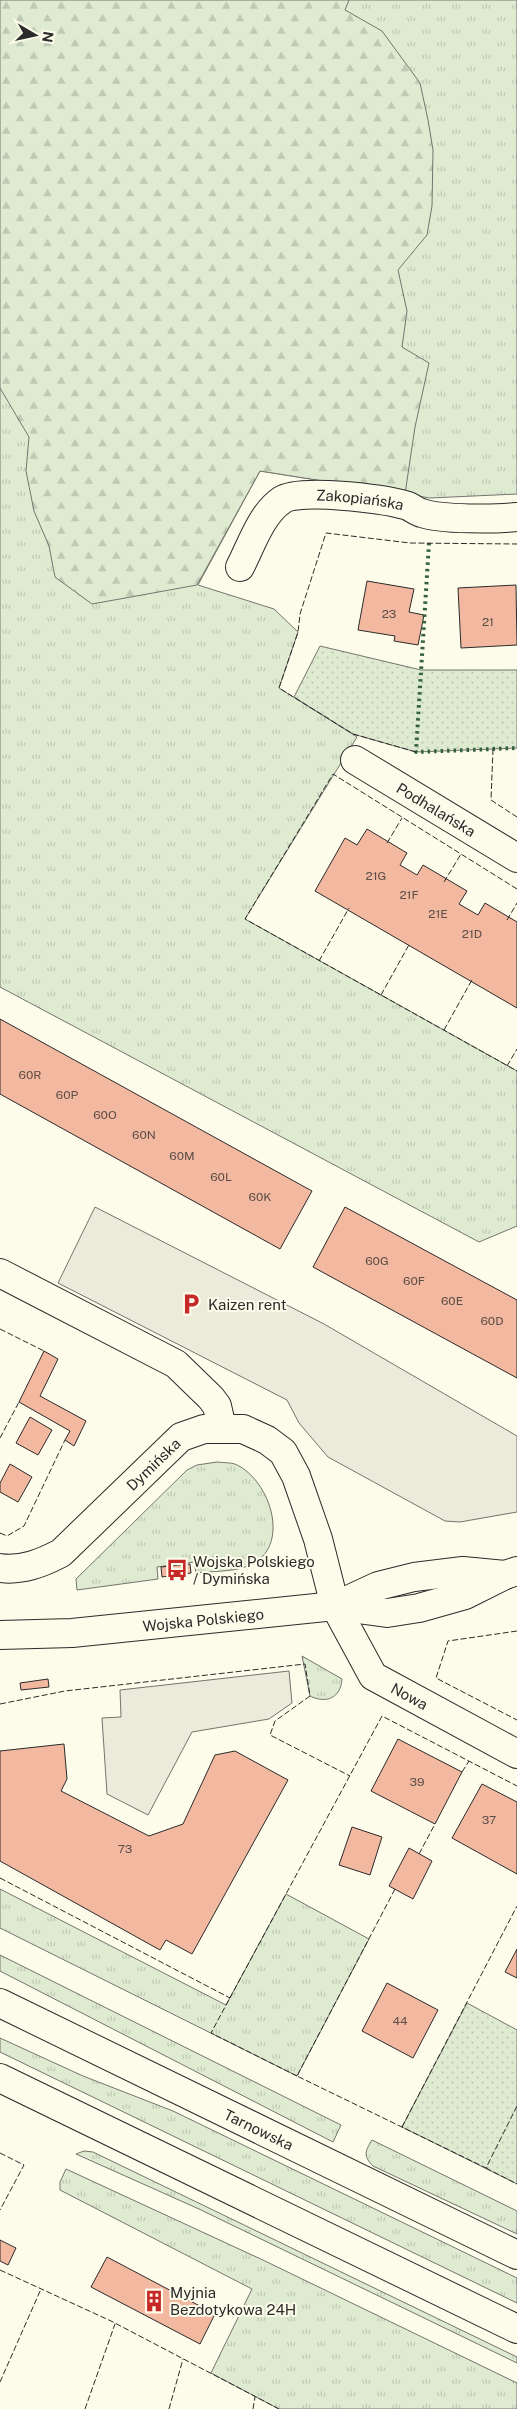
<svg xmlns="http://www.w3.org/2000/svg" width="517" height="2409" font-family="'Public Sans',sans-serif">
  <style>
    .grass { fill: url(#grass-tufts); stroke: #74746e }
    .forest { fill: url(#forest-firs); stroke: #74746e }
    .garden { fill: url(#garden-dots); stroke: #74746e }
    .parking { fill: #eceadb; stroke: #74746e }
    .building { fill: #f2b8a0; stroke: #2b2b2b }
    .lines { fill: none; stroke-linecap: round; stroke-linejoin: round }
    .minor-casing { stroke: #2b2b2b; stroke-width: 30 }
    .major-casing { stroke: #2b2b2b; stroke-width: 30 }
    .minor { stroke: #fdfbea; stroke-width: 28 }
    .major { stroke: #fdfbea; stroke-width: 28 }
    .hedge { stroke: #34623c; stroke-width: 4; stroke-dasharray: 2.5 4; stroke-linecap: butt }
    .fence { stroke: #2b2b2b; stroke-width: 1; stroke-dasharray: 6 2.5; stroke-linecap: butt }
    .labels { text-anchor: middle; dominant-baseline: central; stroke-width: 4; stroke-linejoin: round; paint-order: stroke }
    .number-label { font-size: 12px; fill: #5d4e48 }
    .street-label { font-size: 15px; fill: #2b2b2b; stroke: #fdfbea }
    .poi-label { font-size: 15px; fill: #2b2b2b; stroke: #fdfbea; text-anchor: start }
  </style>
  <defs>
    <pattern id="grass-tufts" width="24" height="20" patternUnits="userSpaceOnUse" patternTransform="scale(1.25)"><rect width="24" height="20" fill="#deebd1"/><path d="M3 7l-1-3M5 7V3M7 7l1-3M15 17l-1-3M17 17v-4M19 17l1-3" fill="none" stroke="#bfcab4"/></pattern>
    <pattern id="forest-firs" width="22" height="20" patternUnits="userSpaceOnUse" patternTransform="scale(1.25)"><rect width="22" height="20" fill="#deebd1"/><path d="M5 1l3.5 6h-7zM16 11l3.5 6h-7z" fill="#bfcab4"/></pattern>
    <pattern id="garden-dots" width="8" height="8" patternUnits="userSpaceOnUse" patternTransform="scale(1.25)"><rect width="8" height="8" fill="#deebd1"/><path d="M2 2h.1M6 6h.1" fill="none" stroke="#bfcab4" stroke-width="1.8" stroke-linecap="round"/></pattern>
  </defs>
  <rect width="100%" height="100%" fill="#fdfbea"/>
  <g class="grass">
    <path d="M 0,0 L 517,0 L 517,494 L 430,498 L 260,471 L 198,585 L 274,609 L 298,632 L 279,688 L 357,737 L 245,919 L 517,1071 L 517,1226 L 479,1242 L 0,987 Z"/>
    <path d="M 217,1462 C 224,1463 233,1462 239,1466 C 273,1485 292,1552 245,1567 C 231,1572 211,1571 196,1573 L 194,1562 L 157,1567 L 158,1579 L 77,1590 L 76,1579 L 187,1470 L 197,1465 Z"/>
    <path d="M 302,1656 L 342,1679 C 341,1698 326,1704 310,1696 Z"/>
    <path d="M 0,1889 L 226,2005 L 286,1894 L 369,1939 L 297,2076 L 0,1928 Z"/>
    <path d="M 0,1955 L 341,2125 L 333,2142 L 0,1971 Z"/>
    <path d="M 0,2038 L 83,2076 L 173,2111 L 517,2278 L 517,2303 L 0,2052 Z"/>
    <path d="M 372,2140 L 517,2211 L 517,2234 L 373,2166 C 363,2156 365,2151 372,2140 Z"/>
    <path d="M 84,2151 L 93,2152 L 517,2357 L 517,2363 L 199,2209 L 76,2154 Z"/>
    <path d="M 66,2169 L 265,2261 L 517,2383 L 517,2409 L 279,2409 L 211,2373 L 252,2289 L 60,2190 L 60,2182 Z"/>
  </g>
  <path class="forest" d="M 0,0 L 349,0 L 345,10 L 382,31 L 420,83 L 428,120 L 433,150 L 432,206 L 427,235 L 398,270 L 407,311 L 402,347 L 429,363 L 415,427 L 405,494 L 260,471 L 197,585 L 92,604 L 55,577 L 49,546 L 34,511 L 26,471 L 29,437 L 0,388 Z"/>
  <g class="garden">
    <path d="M 320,646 L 421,670 L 517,670 L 517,748 L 416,752 L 353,734 L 294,697 Z"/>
    <path d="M 467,2003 L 517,2030 L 517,2184 L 402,2127 Z"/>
  </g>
  <g class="parking">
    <path d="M 95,1207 L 324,1324 L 517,1436 L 517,1512 L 460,1522 L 445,1521 L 328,1457 L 299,1423 L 287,1400 L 58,1283 Z"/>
    <path d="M 289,1671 L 292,1703 L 269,1719 L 192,1732 L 148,1815 L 107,1794 L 102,1718 L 121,1717 L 120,1690 Z"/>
  </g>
  <g class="building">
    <path d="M 367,581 L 414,589 L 409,612 L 424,615 L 418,645 L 394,641 L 395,636 L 358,630 Z"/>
    <path d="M 516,585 L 517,645 L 461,648 L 458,588 Z"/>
    <path d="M 367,829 L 407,853 L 400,865 L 417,875 L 423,865 L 467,891 L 459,904 L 478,915 L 485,903 L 517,922 L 517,1008 L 315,891 L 345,838 L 357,845 Z"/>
    <path d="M 0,1019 L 312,1191 L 280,1249 L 0,1094 Z"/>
    <path d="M 345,1207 L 517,1300 L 517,1378 L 313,1267 Z"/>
    <path d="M 44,1351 L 58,1359 L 40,1396 L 86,1421 L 74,1446 L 65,1440 L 70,1431 L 19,1402 Z"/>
    <path d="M 30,1417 L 52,1430 L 38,1455 L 16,1443 Z"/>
    <path d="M 10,1464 L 32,1477 L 18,1502 L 0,1492 L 0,1483 Z"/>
    <path d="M 190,1564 L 191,1573 L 162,1577 L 161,1567 Z"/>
    <path d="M 48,1679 L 49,1687 L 21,1690 L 20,1683 Z"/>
    <path d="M 398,1739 L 462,1772 L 435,1824 L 371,1791 Z"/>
    <path d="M 64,1744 L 67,1779 L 61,1791 L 149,1836 L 183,1824 L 215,1755 L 235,1751 L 288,1780 L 192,1954 L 166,1940 L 160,1950 L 0,1861 L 0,1751 Z"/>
    <path d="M 482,1784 L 517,1802 L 517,1874 L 452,1838 Z"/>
    <path d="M 352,1827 L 382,1837 L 370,1875 L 339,1865 Z"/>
    <path d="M 409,1848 L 432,1861 L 413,1899 L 389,1886 Z"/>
    <path d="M 517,1949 L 517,1978 L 505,1972 Z"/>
    <path d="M 387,1983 L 438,2010 L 413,2058 L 362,2031 Z"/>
    <path d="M 0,2240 L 16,2248 L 8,2265 L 0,2261 Z"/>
    <path d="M 107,2257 L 215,2314 L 200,2344 L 91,2287 Z"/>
  </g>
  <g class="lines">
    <g class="minor-casing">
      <g id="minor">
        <path id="s1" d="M 240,567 C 251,546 261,514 282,500 C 299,488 383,499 405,505 C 411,506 416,512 422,513 C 441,520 497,519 517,517"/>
        <path id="s2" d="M 355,760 L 517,858"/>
        <path d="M 0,1273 L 176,1364 L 211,1398 L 217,1406 L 222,1428"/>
        <path id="s3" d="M 0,1568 C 22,1571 42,1563 61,1553 L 181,1437 L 204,1429 L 243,1429 L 267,1440 L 283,1452 L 296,1476 L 318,1539 L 335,1606 L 373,1676 L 517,1754"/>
        <path d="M 335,1606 L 378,1586 L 414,1577 L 463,1571 L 505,1575"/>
        <path id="s4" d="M 0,1635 L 72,1633 L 335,1606 L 387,1613 L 419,1608 L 465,1595 L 505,1575 L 517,1571"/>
      </g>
    </g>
    <g class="major-casing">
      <g id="major">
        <path id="s5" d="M 0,2003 L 517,2255"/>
        <path d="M 0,2078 L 517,2329"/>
      </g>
    </g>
    <use href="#minor" class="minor"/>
    <use href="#major" class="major"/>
    <path class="hedge" d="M 429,543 L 416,752 L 517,748"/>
    <g class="fence">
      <path d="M 493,749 L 491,800 L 517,817"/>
      <path d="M 416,752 L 353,734 L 279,688 L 298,632 L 300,614 L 326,533 L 410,543 L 517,544"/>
      <path d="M 387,843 L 402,818"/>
      <path d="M 444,882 L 461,854"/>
      <path d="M 517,889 L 333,774 L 245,919 L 517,1071"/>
      <path d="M 507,920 L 517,903"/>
      <path d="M 319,961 L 349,908"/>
      <path d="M 381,995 L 410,943"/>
      <path d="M 444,1030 L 473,978"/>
      <path d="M 507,1066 L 517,1049"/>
      <path d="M 0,1329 L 44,1351"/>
      <path d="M 0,1438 L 19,1402"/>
      <path d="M 0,1533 L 7,1536 L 24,1526 L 65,1440"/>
      <path d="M 517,1631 L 448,1641 L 436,1678 L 517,1720"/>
      <path d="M 0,1704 L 65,1691 L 305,1664 L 310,1696 L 275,1721 L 270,1735 L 350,1776"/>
      <path d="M 462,1772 L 469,1761"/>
      <path d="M 419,1854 L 435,1824"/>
      <path d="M 0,1878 L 230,1998"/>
      <path d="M 395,1889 L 297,2076 L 486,2168 L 517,2106"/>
      <path d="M 297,2076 L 211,2033 L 382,1716 L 517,1786"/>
      <path d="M 402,2127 L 517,1906"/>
      <path d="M 0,2153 L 24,2165 L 0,2210"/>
      <path d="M 486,2168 L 517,2184"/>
      <path d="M 0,2270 L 111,2321 L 279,2409"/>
      <path d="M 0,2382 L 41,2289"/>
      <path d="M 85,2409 L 115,2324"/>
      <path d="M 169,2409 L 183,2359"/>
      <path d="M 253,2409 L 255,2397"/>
    </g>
  </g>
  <defs>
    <g id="parking-bare" transform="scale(1.725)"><path d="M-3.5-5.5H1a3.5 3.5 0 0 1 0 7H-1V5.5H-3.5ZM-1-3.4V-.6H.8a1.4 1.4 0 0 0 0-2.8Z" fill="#c62828" stroke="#fdfbea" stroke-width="2.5" paint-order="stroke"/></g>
    <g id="bus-bare" transform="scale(1.725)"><path d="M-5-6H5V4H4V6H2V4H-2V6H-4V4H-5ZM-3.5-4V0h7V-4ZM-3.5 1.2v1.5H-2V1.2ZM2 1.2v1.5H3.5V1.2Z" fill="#c62828" stroke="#fdfbea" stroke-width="2.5" paint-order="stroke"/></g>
    <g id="building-bare" transform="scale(1.725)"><path d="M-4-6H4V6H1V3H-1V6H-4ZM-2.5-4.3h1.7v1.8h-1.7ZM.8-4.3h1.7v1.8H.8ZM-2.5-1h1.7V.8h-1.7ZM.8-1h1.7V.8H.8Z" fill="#c62828" stroke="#fdfbea" stroke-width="2.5" paint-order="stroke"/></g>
  </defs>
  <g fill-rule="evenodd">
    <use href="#parking-bare" x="191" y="1304"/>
    <use href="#bus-bare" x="177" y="1570"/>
    <use href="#building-bare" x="154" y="2301"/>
  </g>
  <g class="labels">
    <g class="number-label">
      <text x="389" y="614">23</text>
      <text x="488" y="622">21</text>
      <text x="376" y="876">21G</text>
      <text x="409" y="895">21F</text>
      <text x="438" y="914">21E</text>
      <text x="472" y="934">21D</text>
      <text x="30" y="1075">60R</text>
      <text x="67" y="1095">60P</text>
      <text x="105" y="1115">60O</text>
      <text x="144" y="1135">60N</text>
      <text x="182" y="1156">60M</text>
      <text x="221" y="1177">60L</text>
      <text x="260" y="1197">60K</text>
      <text x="377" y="1261">60G</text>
      <text x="414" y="1281">60F</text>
      <text x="452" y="1301">60E</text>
      <text x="492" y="1321">60D</text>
      <text x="417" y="1782">39</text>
      <text x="489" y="1820">37</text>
      <text x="125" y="1849">73</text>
      <text x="400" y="2021">44</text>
    </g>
    <g class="street-label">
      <text stroke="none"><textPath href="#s1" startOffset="159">Zakopiańska</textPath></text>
      <text stroke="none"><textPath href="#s2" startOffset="95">Podhalańska</textPath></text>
      <text stroke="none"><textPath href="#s3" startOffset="192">Dymińska</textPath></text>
      <text stroke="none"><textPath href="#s4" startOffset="204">Wojska Polskiego</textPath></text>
      <text stroke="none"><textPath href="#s3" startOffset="625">Nowa</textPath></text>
      <text stroke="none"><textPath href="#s5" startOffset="288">Tarnowska</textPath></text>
    </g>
    <g class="poi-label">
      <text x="208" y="1304">Kaizen rent</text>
      <text x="193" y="1561">Wojska Polskiego<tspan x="193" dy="17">/ Dymińska</tspan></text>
      <text x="170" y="2292">Myjnia<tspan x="170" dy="17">Bezdotykowa 24H</tspan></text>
    </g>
  </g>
  <g transform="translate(35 35) rotate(99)" stroke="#fdfbea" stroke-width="4" paint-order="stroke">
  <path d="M0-4L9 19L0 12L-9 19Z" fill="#2b2b2b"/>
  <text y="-8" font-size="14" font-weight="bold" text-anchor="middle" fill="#2b2b2b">N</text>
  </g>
</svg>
